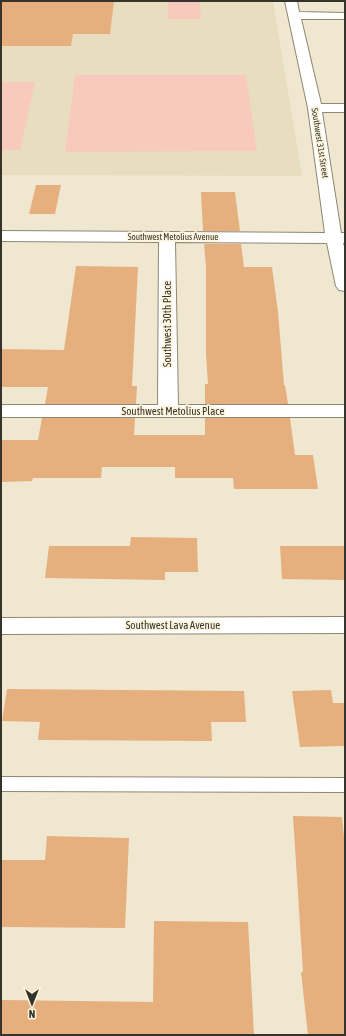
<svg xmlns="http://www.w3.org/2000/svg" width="346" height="1036" font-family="'Asap Condensed',sans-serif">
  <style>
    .built { fill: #e8ddbf }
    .green { fill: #f8cabd }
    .building { fill: #e5af7e }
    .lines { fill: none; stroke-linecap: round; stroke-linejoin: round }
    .service-casing { stroke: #8e8772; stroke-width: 2 }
    .minor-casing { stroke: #8e8772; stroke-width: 2 }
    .service { fill: #fff; fill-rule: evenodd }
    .minor { fill: #fff; fill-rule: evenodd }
    .labels { text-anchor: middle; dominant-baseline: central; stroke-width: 3.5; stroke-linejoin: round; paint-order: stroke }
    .far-street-label { font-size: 9px; fill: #36332a; stroke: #fdf5de }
    .street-label { font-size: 11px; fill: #36332a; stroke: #fdf5de }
  </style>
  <rect width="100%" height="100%" fill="#f0e7d1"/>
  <path class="built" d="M 1,1 L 273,1 L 302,176 L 1,175 Z"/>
  <g class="green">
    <path d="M 168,2 L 200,2 L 201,19 L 168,19 Z"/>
    <path d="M 75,75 L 246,75 L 257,151 L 65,152 Z"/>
    <path d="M 1,82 L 35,82 L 20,150 L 1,150 Z"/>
  </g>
  <g class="building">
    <path d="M 1,1 L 114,1 L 110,34 L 73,34 L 71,46 L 1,46 Z"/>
    <path d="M 36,185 L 61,185 L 55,214 L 29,214 Z"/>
    <path d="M 201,192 L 235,192 L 240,231 L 203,231 Z"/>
    <path d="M 204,244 L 241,244 L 244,267 L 272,267 L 278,312 L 284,385 L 285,385 L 288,404 L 205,404 L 205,384 L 208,384 L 206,354 L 206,267 Z"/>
    <path d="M 76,266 L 138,267 L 132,386 L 137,386 L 136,404 L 45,404 L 48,387 L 1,387 L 1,349 L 64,350 Z"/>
    <path d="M 42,418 L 135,418 L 134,435 L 205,435 L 205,418 L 290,418 L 295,455 L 313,455 L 318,489 L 234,489 L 233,478 L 175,478 L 175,467 L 102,467 L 101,478 L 33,478 L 32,481 L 1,482 L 1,440 L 38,440 Z"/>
    <path d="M 131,537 L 197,538 L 198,572 L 165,572 L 165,580 L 45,578 L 49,546 L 130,546 Z"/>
    <path d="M 280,546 L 345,546 L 345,580 L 282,579 Z"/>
    <path d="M 7,689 L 244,691 L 246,722 L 211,722 L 212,741 L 38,740 L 40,722 L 2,721 Z"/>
    <path d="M 331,690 L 333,703 L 345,703 L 345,746 L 300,747 L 292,691 Z"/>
    <path d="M 293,816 L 342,817 L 345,847 L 345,1035 L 308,1035 L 301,972 L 303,972 Z"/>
    <path d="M 47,836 L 129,838 L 125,928 L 1,927 L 1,860 L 45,860 Z"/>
    <path d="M 154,921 L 248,922 L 254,1035 L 1,1035 L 1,1000 L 153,1002 Z"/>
  </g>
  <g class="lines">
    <g class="service-casing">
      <path id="service" d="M 1,777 L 345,778 L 345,792 L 1,791 Z"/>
    </g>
    <g class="minor-casing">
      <g id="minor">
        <path d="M 285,1 L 297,1 L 299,12 L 345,13 L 345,19 L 301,19 L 321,104 L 345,104 L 345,112 L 322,112 L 341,233 L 345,233 L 345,243 L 343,243 L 345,250 L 345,291 L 339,290 L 336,286 L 327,243 L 175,242 L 178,405 L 345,405 L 345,417 L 1,417 L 1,405 L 158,405 L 159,242 L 1,241 L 1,231 L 325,233 L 308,108 Z"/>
        <path d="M 345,617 L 345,633 L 1,634 L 1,618 Z"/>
      </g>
    </g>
    <use href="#service" class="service"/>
    <use href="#minor" class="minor"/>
  </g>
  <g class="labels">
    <g class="far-street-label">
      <text transform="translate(320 143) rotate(81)">Southwest 31st Street</text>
      <text x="173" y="237">Southwest Metolius Avenue</text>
    </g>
    <g class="street-label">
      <text transform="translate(167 324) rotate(-90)">Southwest 30th Place</text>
      <text x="173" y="411">Southwest Metolius Place</text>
      <text x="173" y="625">Southwest Lava Avenue</text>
    </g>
  </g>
  <rect width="346" height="1036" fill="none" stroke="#36332a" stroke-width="4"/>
  <g transform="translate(32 1004) rotate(180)" stroke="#fdf5de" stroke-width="3" paint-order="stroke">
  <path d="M0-3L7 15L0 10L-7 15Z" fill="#36332a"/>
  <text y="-6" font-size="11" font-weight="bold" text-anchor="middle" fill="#36332a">N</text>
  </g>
</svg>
